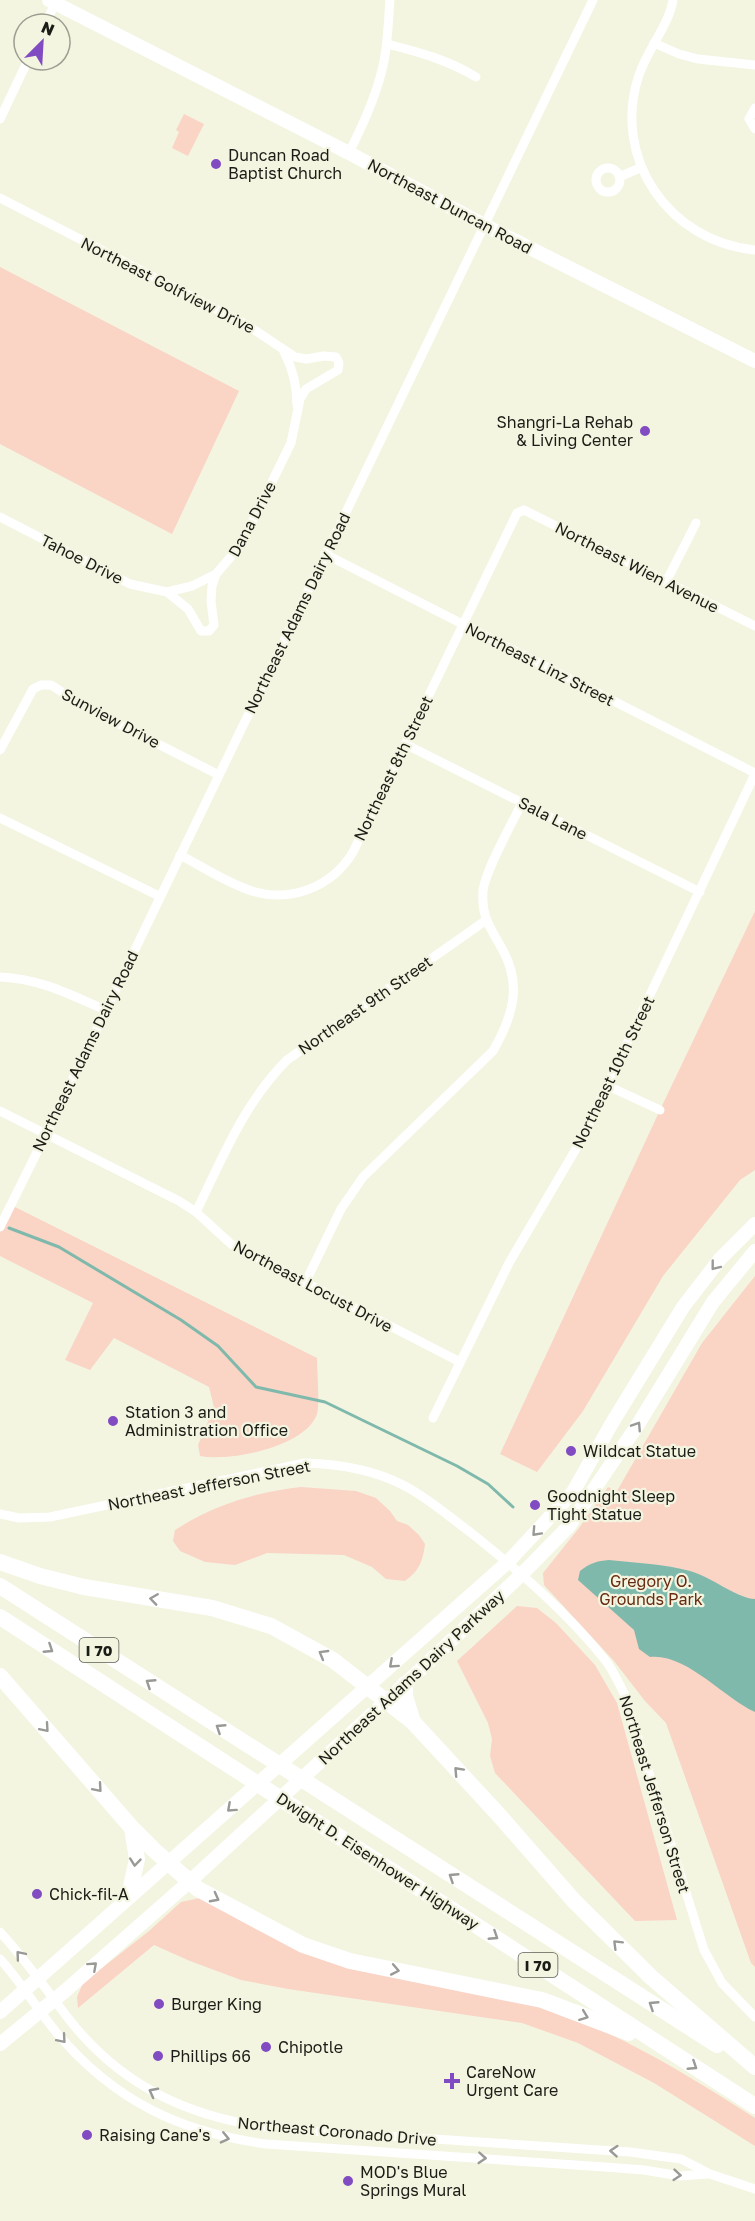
<svg xmlns="http://www.w3.org/2000/svg" width="755" height="2221" font-family="'Golos Text',sans-serif">
  <style>
    .green { fill: #fad4c5 }
    .water { fill: #7fb9ac }
    .lines { fill: none; stroke-linecap: round; stroke-linejoin: round }
    .stream { stroke: #7fb9ac; stroke-width: 3 }
    .street { stroke: #fff; stroke-width: 9 }
    .secondary { stroke: #fff; stroke-width: 14 }
    .highway { stroke: #fff; stroke-width: 16 }
    .oneway { stroke: #999996 }
    .poi-dot { fill: #814bc2; stroke: #f3f5e1; stroke-width: 2 }
    .labels { text-anchor: middle; dominant-baseline: central; stroke-width: 4.5; stroke-linejoin: round; paint-order: stroke }
    .shield { fill: #f3f5e1; stroke: #5c5d53; stroke-width: 1.5 }
    .shield-label { font-size: 15px; font-weight: bold; fill: #1c1c16 }
    .poi-label { font-size: 16px; fill: #1c1c16; stroke: #f3f5e1; text-anchor: start }
    .street-label { font-size: 16px; fill: #1c1c16; stroke: #f3f5e1 }
    .park-label { font-size: 16px; fill: #662b10; stroke: #f3f5e1 }
  </style>
  <rect width="100%" height="100%" fill="#f3f5e1"/>
  <g class="green">
    <path d="M 184,114 L 204,124 L 188,156 L 172,148 L 179,132 L 176,130 Z"/>
    <path d="M 0,267 L 239,391 L 172,534 L 0,444 Z"/>
    <path d="M 755,911 L 755,1170 L 740,1180 L 663,1276 L 583,1411 L 537,1472 L 500,1454 L 660,1110 Z"/>
    <path d="M 11,1205 L 317,1358 C 317,1372 320,1403 317,1414 C 306,1447 229,1462 200,1456 L 198,1445 L 214,1407 L 209,1387 L 114,1338 L 90,1370 L 65,1360 L 93,1303 L 0,1256 L 0,1227 Z"/>
    <path d="M 755,1276 L 755,1967 L 751,1963 L 666,1723 L 645,1701 L 614,1661 L 544,1585 L 543,1573 L 579,1528 L 608,1487 L 617,1491 L 702,1343 Z"/>
    <path d="M 301,1487 L 356,1491 L 376,1498 L 390,1511 L 397,1521 L 408,1525 L 419,1535 L 425,1544 C 423,1561 419,1571 405,1581 L 386,1579 L 372,1567 L 344,1555 L 267,1553 L 235,1565 L 205,1562 L 180,1551 L 173,1541 L 175,1530 C 214,1505 256,1492 301,1487 Z"/>
    <path d="M 517,1606 L 537,1608 L 556,1623 L 595,1665 L 617,1703 L 677,1920 L 635,1921 L 495,1773 L 490,1756 L 492,1739 L 488,1723 L 457,1661 Z"/>
    <path d="M 200,1898 L 256,1929 L 547,2008 C 625,2036 686,2074 755,2118 L 755,2146 L 654,2083 L 578,2043 L 522,2023 L 288,1989 L 241,1980 L 190,1961 L 154,1945 L 78,2008 L 77,1997 L 83,1983 L 149,1931 L 181,1902 Z"/>
  </g>
  <path class="water" d="M 609,1560 C 636,1563 665,1564 690,1571 C 710,1576 738,1599 755,1599 L 755,1712 C 724,1698 686,1653 650,1657 L 639,1649 L 634,1630 L 578,1580 L 580,1571 C 590,1563 597,1561 609,1560 Z"/>
  <g class="lines">
    <path class="stream" d="M 9,1228 L 59,1247 L 181,1320 L 218,1346 L 256,1387 L 325,1402 L 457,1466 L 488,1484 L 513,1507"/>
    <g class="street">
      <path d="M 673,0 C 669,25 647,50 639,75 C 611,158 669,242 755,250"/>
      <path d="M 45,24 L 57,0"/>
      <path d="M 654,43 L 679,54 L 698,59 L 755,65"/>
      <path d="M 387,44 C 419,52 448,60 476,77"/>
      <path d="M 755,108 L 749,119 L 755,129"/>
      <path d="M 0,119 L 28,60"/>
      <path d="M 349,153 C 362,126 375,99 382,70 C 388,47 388,23 390,0"/>
      <circle cx="608" cy="180" r="12"/>
      <path d="M 619,177 L 640,168"/>
      <path d="M 0,198 L 247,325 L 295,357 L 306,359 L 324,356 L 336,357 L 339,363 L 338,370 L 306,389 L 300,399 L 291,443 L 241,545 L 216,574 L 212,586 L 211,601 L 214,625 L 209,631 L 201,631 L 188,609 L 167,592 L 130,584 L 0,517"/>
      <path d="M 284,352 C 293,369 297,386 297,405"/>
      <path d="M 524,510 L 755,626"/>
      <path d="M 325,554 L 755,773"/>
      <path d="M 666,582 L 696,523"/>
      <path d="M 167,592 L 192,586 L 216,574"/>
      <path d="M 405,744 L 700,892"/>
      <path d="M 0,750 L 33,689 L 41,685 L 51,685 L 87,708 L 219,775"/>
      <path d="M 0,818 L 159,896"/>
      <path d="M 180,855 C 203,867 227,883 252,891 C 291,903 332,887 353,852 L 517,513 L 524,510"/>
      <path d="M 0,977 C 41,979 69,994 105,1010"/>
      <path d="M 608,1086 L 660,1110"/>
      <path d="M 0,1111 L 179,1201 L 196,1212 L 231,1244 L 460,1362"/>
      <path d="M 196,1212 C 222,1159 244,1103 287,1060 L 485,921"/>
      <path d="M 0,1227 L 46,1134 L 593,0"/>
      <path d="M 305,1283 L 341,1209 L 363,1177 L 493,1051 C 513,1016 523,984 501,947 C 490,927 481,916 483,891 C 485,871 512,823 522,803"/>
      <path d="M 433,1418 L 509,1263 L 580,1142 L 755,774"/>
      <path d="M 0,1514 L 19,1518 L 50,1517 L 305,1463 C 339,1464 372,1469 403,1485 C 427,1497 448,1516 470,1532 C 519,1571 567,1612 606,1661 C 613,1670 618,1682 624,1693 L 704,1950 L 722,1983 L 755,2017"/>
      <path d="M 0,1932 C 25,1959 46,1989 68,2018 C 123,2089 195,2120 282,2129 L 630,2152 L 681,2159 L 710,2174 L 755,2189"/>
      <path d="M 0,1959 C 21,1982 37,2009 56,2032 C 113,2100 179,2132 266,2144 L 605,2167 L 644,2170 L 680,2176 L 708,2174"/>
    </g>
    <g class="secondary">
      <path d="M 49,0 L 349,153 L 484,225 L 755,361"/>
      <path d="M 0,2012 L 508,1562 L 573,1492 L 612,1423 L 683,1307 L 720,1259 L 755,1224"/>
      <path d="M 0,2044 L 65,1991 L 189,1882 L 405,1684 L 521,1575 L 569,1526 L 637,1426 L 713,1302 L 755,1251"/>
    </g>
    <g class="highway">
      <path d="M 0,1562 L 40,1576 L 84,1587 L 212,1608 L 271,1626 L 333,1660 L 413,1722 L 498,1814 L 574,1901 L 651,1977 L 755,2067"/>
      <path d="M 0,1586 L 717,2045"/>
      <path d="M 0,1617 L 755,2106"/>
      <path d="M 0,1676 L 132,1828 L 154,1850 L 198,1889 L 303,1945 L 350,1961 L 542,2000 L 629,2033"/>
      <path d="M 405,1684 L 405,1696 L 413,1722"/>
      <path d="M 129,1896 L 137,1859 L 132,1828"/>
    </g>
  </g>
  <defs><path id="oneway-chevron" d="M-2-3.5L2.5 0L-2 3.5" fill="none" stroke-width="1.6" stroke-linecap="round" stroke-linejoin="round" transform="scale(1.5)"/></defs>
  <g class="oneway">
    <use href="#oneway-chevron" transform="translate(715 1266) rotate(128)"/>
    <use href="#oneway-chevron" transform="translate(637 1426) rotate(-57)"/>
    <use href="#oneway-chevron" transform="translate(536 1532) rotate(133)"/>
    <use href="#oneway-chevron" transform="translate(154 1599) rotate(-172)"/>
    <use href="#oneway-chevron" transform="translate(49 1649) rotate(33)"/>
    <use href="#oneway-chevron" transform="translate(323 1654) rotate(-150)"/>
    <use href="#oneway-chevron" transform="translate(393 1664) rotate(138)"/>
    <use href="#oneway-chevron" transform="translate(150 1683) rotate(-147)"/>
    <use href="#oneway-chevron" transform="translate(45 1728) rotate(49)"/>
    <use href="#oneway-chevron" transform="translate(220 1728) rotate(-147)"/>
    <use href="#oneway-chevron" transform="translate(458 1771) rotate(-133)"/>
    <use href="#oneway-chevron" transform="translate(98 1788) rotate(49)"/>
    <use href="#oneway-chevron" transform="translate(231 1808) rotate(138)"/>
    <use href="#oneway-chevron" transform="translate(135 1862) rotate(96)"/>
    <use href="#oneway-chevron" transform="translate(453 1877) rotate(-147)"/>
    <use href="#oneway-chevron" transform="translate(215 1898) rotate(28)"/>
    <use href="#oneway-chevron" transform="translate(494 1936) rotate(33)"/>
    <use href="#oneway-chevron" transform="translate(617 1944) rotate(-135)"/>
    <use href="#oneway-chevron" transform="translate(20 1955) rotate(-130)"/>
    <use href="#oneway-chevron" transform="translate(93 1966) rotate(-42)"/>
    <use href="#oneway-chevron" transform="translate(395 1970) rotate(11)"/>
    <use href="#oneway-chevron" transform="translate(653 2005) rotate(-147)"/>
    <use href="#oneway-chevron" transform="translate(584 2016) rotate(21)"/>
    <use href="#oneway-chevron" transform="translate(62 2039) rotate(49)"/>
    <use href="#oneway-chevron" transform="translate(693 2066) rotate(33)"/>
    <use href="#oneway-chevron" transform="translate(153 2092) rotate(-152)"/>
    <use href="#oneway-chevron" transform="translate(225 2138) rotate(13)"/>
    <use href="#oneway-chevron" transform="translate(614 2151) rotate(-176)"/>
    <use href="#oneway-chevron" transform="translate(482 2158) rotate(4)"/>
    <use href="#oneway-chevron" transform="translate(677 2175) rotate(5)"/>
  </g>
  <g class="poi-dot">
    <circle cx="216" cy="164" r="6"/>
    <circle cx="645" cy="431" r="6"/>
    <circle cx="113" cy="1421" r="6"/>
    <circle cx="571" cy="1451" r="6"/>
    <circle cx="535" cy="1505" r="6"/>
    <circle cx="37" cy="1894" r="6"/>
    <circle cx="159" cy="2004" r="6"/>
    <circle cx="266" cy="2047" r="6"/>
    <circle cx="158" cy="2056" r="6"/>
    <path d="M449 2072h6v6h6v6h-6v6h-6v-6h-6v-6h6z"/>
    <circle cx="87" cy="2135" r="6"/>
    <circle cx="348" cy="2181" r="6"/>
  </g>
  <g class="labels">
    <g class="shield">
      <rect x="79.5" y="1638" width="39" height="24" rx="4.5"/>
      <rect x="518.5" y="1953" width="39" height="24" rx="4.5"/>
    </g>
    <g class="shield-label">
      <text x="99" y="1650">I 70</text>
      <text x="538" y="1965">I 70</text>
    </g>
    <g class="poi-label">
      <text x="228" y="155">Duncan Road<tspan x="228" dy="18">Baptist Church</tspan></text>
      <text x="633" y="422" text-anchor="end">Shangri-La Rehab<tspan x="633" dy="18">&amp; Living Center</tspan></text>
      <text x="125" y="1412">Station 3 and<tspan x="125" dy="18">Administration Office</tspan></text>
      <text x="583" y="1451">Wildcat Statue</text>
      <text x="547" y="1496">Goodnight Sleep<tspan x="547" dy="18">Tight Statue</tspan></text>
      <text x="49" y="1894">Chick-fil-A</text>
      <text x="171" y="2004">Burger King</text>
      <text x="278" y="2047">Chipotle</text>
      <text x="170" y="2056">Phillips 66</text>
      <text x="466" y="2072">CareNow<tspan x="466" dy="18">Urgent Care</tspan></text>
      <text x="99" y="2135">Raising Cane's</text>
      <text x="360" y="2172">MOD's Blue<tspan x="360" dy="18">Springs Mural</tspan></text>
    </g>
    <g class="street-label">
      <text transform="translate(450 206) rotate(28)">Northeast Duncan Road</text>
      <text transform="translate(168 285) rotate(27)">Northeast Golfview Drive</text>
      <text transform="translate(252 519) rotate(-62)">Dana Drive</text>
      <text transform="translate(82 559) rotate(27)">Tahoe Drive</text>
      <text transform="translate(637 567) rotate(27)">Northeast Wien Avenue</text>
      <text transform="translate(297 613) rotate(-64)">Northeast Adams Dairy Road</text>
      <text transform="translate(540 664) rotate(27)">Northeast Linz Street</text>
      <text transform="translate(111 718) rotate(28)">Sunview Drive</text>
      <text transform="translate(393 768) rotate(-64)">Northeast 8th Street</text>
      <text transform="translate(553 818) rotate(27)">Sala Lane</text>
      <text transform="translate(365 1005) rotate(-35)">Northeast 9th Street</text>
      <text transform="translate(85 1051) rotate(-64)">Northeast Adams Dairy Road</text>
      <text transform="translate(613 1072) rotate(-64)">Northeast 10th Street</text>
      <text transform="translate(313 1286) rotate(28)">Northeast Locust Drive</text>
      <text transform="translate(209 1485) rotate(-11)">Northeast Jefferson Street</text>
      <text transform="translate(411 1677) rotate(-43)">Northeast Adams Dairy Parkway</text>
      <text transform="translate(655 1794) rotate(73)">Northeast Jefferson Street</text>
      <text transform="translate(378 1861) rotate(33)">Dwight D. Eisenhower Highway</text>
      <text transform="translate(337 2131) rotate(5)">Northeast Coronado Drive</text>
    </g>
    <g class="park-label">
      <text x="651" y="1581">Gregory O.<tspan x="651" dy="18">Grounds Park</tspan></text>
    </g>
  </g>
  <g transform="translate(42 42) rotate(24)"><circle r="28" fill="#f3f5e1" stroke="#9d9e90" stroke-width="1.5"/>
  <path d="M0-4.5L10 22L0 15L-10 22Z" fill="#814bc2"/>
  <text y="-9" font-size="16" font-weight="bold" text-anchor="middle" fill="#1c1c16">N</text>
  </g>
</svg>
